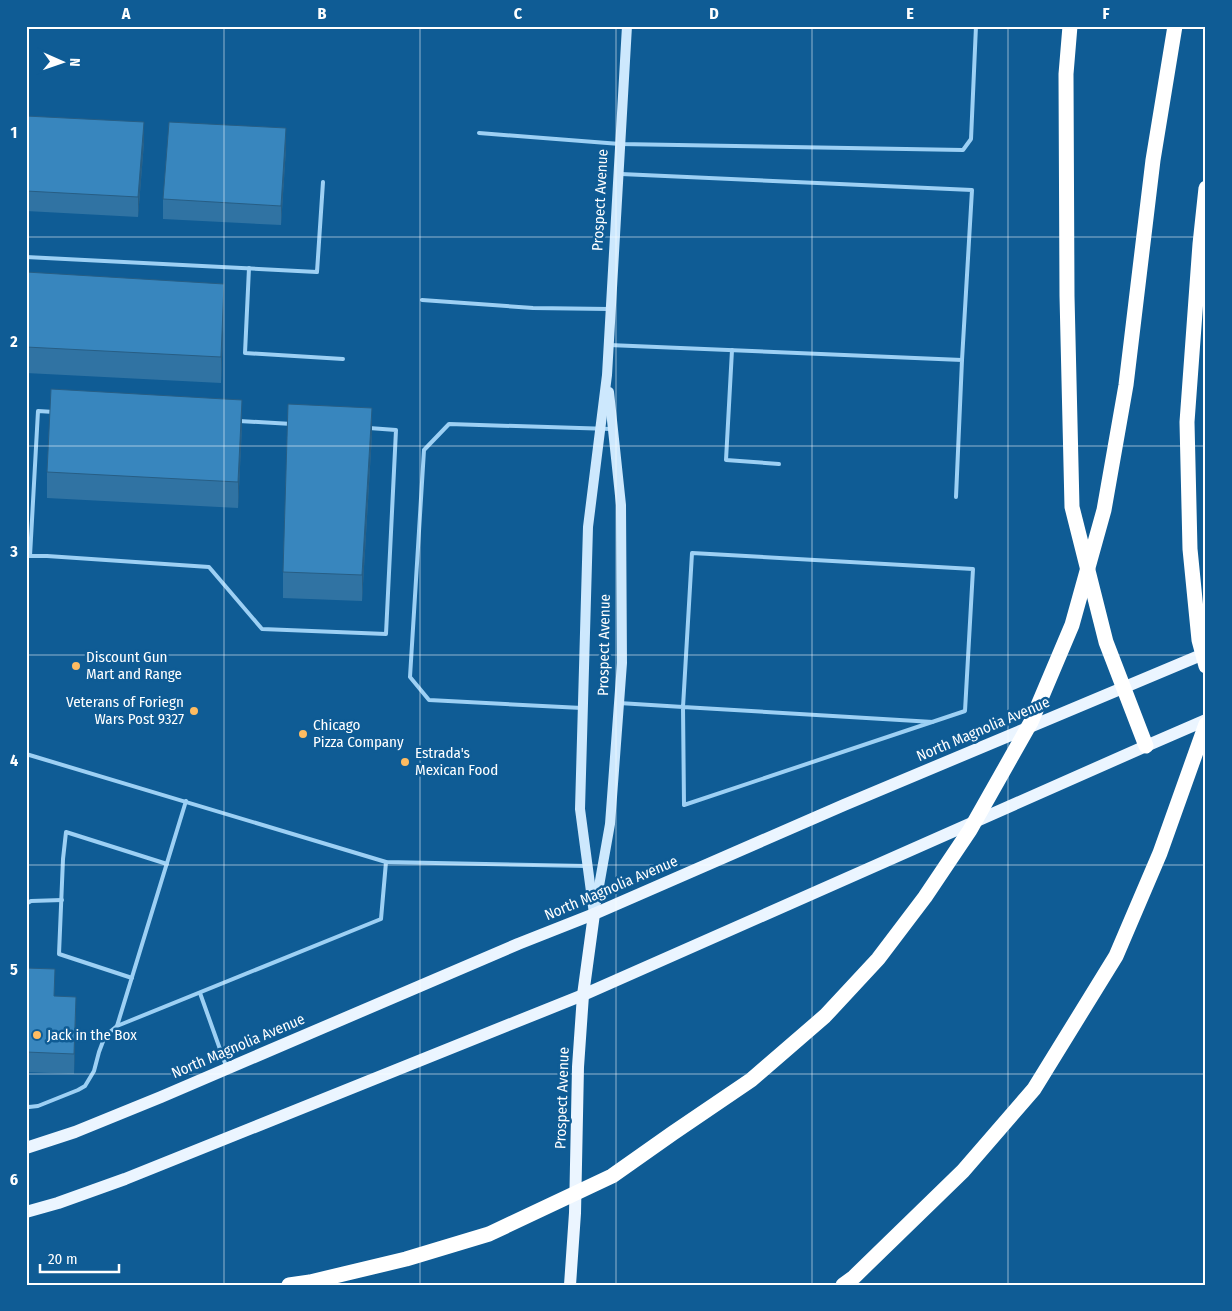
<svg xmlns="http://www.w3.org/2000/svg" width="1232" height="1311" font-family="'Fira Sans Condensed',sans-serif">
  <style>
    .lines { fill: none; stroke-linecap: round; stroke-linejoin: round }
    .service { stroke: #9dd0f4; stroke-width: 4 }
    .secondary { stroke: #cde8fd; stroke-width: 10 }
    .primary { stroke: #ebf5ff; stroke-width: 12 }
    .motorway { stroke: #fff; stroke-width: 15 }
    .wall { fill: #3073a3 }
    .shaded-wall { fill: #275e85 }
    .building { fill: #3886be; stroke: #275e85 }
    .grid { fill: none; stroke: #fff; stroke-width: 1; stroke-opacity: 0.55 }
    .poi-dot { fill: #ffbc61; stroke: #0f5c95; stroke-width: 2 }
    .labels { text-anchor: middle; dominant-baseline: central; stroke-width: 5; stroke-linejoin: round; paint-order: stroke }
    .street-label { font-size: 15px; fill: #fff; stroke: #0f5c95 }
    .poi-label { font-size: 15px; fill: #fff; stroke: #0f5c95; text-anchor: start }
    .neatline { fill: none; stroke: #fff; stroke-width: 2 }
    .grid-label { font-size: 16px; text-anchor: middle; font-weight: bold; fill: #fff }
  </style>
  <rect width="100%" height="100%" fill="#0f5c95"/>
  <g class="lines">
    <g class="service">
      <path d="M 479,133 L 620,144 L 963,150 L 971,139 L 976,26"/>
      <path d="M 621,174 L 972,190 L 962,360"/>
      <path d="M 26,257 L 317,272 L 323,182"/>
      <path d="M 249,268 L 245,353 L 343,359"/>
      <path d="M 422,300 L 533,308 L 609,309"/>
      <path d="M 609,345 L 962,360 L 956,497"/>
      <path d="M 732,350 L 726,460 L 779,464"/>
      <path d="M 239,421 L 292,424"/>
      <path d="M 26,556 L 47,556 L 209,567 L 262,629 L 386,634 L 396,430 L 369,428"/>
      <path d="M 30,556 L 38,411 L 54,412"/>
      <path d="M 619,703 L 683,707 L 692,553 L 973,569 L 965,711 L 684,805 L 683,707 L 933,722"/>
      <path d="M 582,708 L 429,700 L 410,677 L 424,450 L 449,424 L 611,429"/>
      <path d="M 26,754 L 386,862 L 586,866"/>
      <path d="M 186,801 L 117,1026 L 381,919 L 386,862"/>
      <path d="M 26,904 L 31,901 L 62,900"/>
      <path d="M 132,978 L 59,954 L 63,859 L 66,832 L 167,864"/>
      <path d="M 200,993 L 226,1066"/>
      <path d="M 26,1106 L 29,1107 L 38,1106 L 78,1090 L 85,1086 L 94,1071 L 99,1052 L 105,1036 L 117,1026"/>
    </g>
    <g class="secondary">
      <path d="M 596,903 L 610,824 L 622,663 L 621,505 L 609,392"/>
      <path d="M 594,914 L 580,809 L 588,527 L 607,375 L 627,26"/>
    </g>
    <g class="primary">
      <path d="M 26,1148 L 75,1132 L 161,1097 L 518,944 L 594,914 L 844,805 L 1206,653"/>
      <path d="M 26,1212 L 58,1203 L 125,1179 L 583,995 L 1146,746 L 1206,720"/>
      <path d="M 570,1285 L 575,1213 L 578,1067 L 583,995 L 594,914"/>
    </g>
    <g class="motorway">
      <path d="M 1070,26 L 1066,74 L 1067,296 L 1072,507 L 1106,642 L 1146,746"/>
      <path d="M 1206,188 L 1200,244 L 1187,422 L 1190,549 L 1199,640 L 1206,666"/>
      <path d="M 289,1285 L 310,1282 L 406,1259 L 489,1234 L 612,1176 L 673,1133 L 751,1080 L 825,1016 L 878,959 L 925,897 L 970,830 L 1031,722 L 1072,625 L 1104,510 L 1126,385 L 1153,160 L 1175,26"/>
      <path d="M 843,1285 L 854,1277 L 963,1171 L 1034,1089 L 1116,956 L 1160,853 L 1206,724"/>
    </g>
  </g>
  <g class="wall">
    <path d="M 26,116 L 144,142 L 138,217 L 26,211 Z"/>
    <path d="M 286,148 L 281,225 L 163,219 L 163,199 Z"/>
    <path d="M 26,272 L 224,310 L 221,383 L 26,373 Z"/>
    <path d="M 242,426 L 238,508 L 47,498 L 47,472 Z"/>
    <path d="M 372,434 L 362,601 L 283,598 L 283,572 Z"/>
    <path d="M 26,968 L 76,1017 L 74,1074 L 26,1072 Z"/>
  </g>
  <g class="shaded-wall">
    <path d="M 144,122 L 144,142 L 138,217 L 138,197 Z"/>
    <path d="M 286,128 L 286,148 L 281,225 L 281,206 Z"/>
    <path d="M 224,284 L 224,310 L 221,383 L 221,357 Z"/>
    <path d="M 242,400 L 242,426 L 238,508 L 238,482 Z"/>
    <path d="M 372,408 L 372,434 L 362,601 L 362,575 Z"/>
    <path d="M 76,997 L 76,1017 L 74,1074 L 74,1054 Z"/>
  </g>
  <g class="building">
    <path d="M 26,116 L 144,122 L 138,197 L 26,191 Z"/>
    <path d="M 169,122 L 286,128 L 281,206 L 163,199 Z"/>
    <path d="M 26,272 L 224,284 L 221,357 L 26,347 Z"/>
    <path d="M 51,389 L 242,400 L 238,482 L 47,472 Z"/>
    <path d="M 288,404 L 372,408 L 362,575 L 283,572 Z"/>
    <path d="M 26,968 L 55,969 L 54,996 L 76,997 L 74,1054 L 26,1052 Z"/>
  </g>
  <path class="grid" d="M 224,26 L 224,1285M 420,26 L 420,1285M 616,26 L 616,1285M 812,26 L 812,1285M 1008,26 L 1008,1285M 26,237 L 1206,237M 26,446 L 1206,446M 26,655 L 1206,655M 26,865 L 1206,865M 26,1074 L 1206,1074"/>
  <g class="poi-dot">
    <circle cx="76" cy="666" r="5"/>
    <circle cx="194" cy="711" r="5"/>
    <circle cx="303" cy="734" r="5"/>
    <circle cx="405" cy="762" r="5"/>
    <circle cx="37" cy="1035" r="5"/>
  </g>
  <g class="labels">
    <g class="street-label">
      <text transform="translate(600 200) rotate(-87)">Prospect Avenue</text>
      <text transform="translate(604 645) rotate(-89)">Prospect Avenue</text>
      <text transform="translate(983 729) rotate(-23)">North Magnolia Avenue</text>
      <text transform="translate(611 888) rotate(-23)">North Magnolia Avenue</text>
      <text transform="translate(238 1046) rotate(-23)">North Magnolia Avenue</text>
      <text transform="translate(562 1098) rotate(-88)">Prospect Avenue</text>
    </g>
    <g class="poi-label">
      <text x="86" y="657">Discount Gun<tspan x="86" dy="17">Mart and Range</tspan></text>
      <text x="184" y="702" text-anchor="end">Veterans of Foriegn<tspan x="184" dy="17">Wars Post 9327</tspan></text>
      <text x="313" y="725">Chicago<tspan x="313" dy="17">Pizza Company</tspan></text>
      <text x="415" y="753">Estrada's<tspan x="415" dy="17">Mexican Food</tspan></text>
      <text x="47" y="1035">Jack in the Box</text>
    </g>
  </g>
  <rect width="1232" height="1311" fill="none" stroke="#0f5c95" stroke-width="55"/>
  <g transform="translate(62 62) rotate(92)" stroke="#0f5c95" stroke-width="4" paint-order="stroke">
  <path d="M0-4L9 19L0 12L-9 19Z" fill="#ffffff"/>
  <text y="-8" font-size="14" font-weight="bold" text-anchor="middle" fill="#ffffff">N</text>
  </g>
  <path d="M40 1264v8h79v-8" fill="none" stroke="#ffffff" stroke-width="2.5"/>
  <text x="48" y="1264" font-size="15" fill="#ffffff" stroke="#0f5c95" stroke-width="4" paint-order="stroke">20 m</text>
  <rect x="28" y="28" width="1176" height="1256" class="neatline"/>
  <g class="grid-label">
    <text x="126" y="19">A</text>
    <text x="322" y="19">B</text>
    <text x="518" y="19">C</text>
    <text x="714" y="19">D</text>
    <text x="910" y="19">E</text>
    <text x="1106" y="19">F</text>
    <text x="14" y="138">1</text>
    <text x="14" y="347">2</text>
    <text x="14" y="557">3</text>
    <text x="14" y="766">4</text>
    <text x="14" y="975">5</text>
    <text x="14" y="1185">6</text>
  </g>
</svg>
